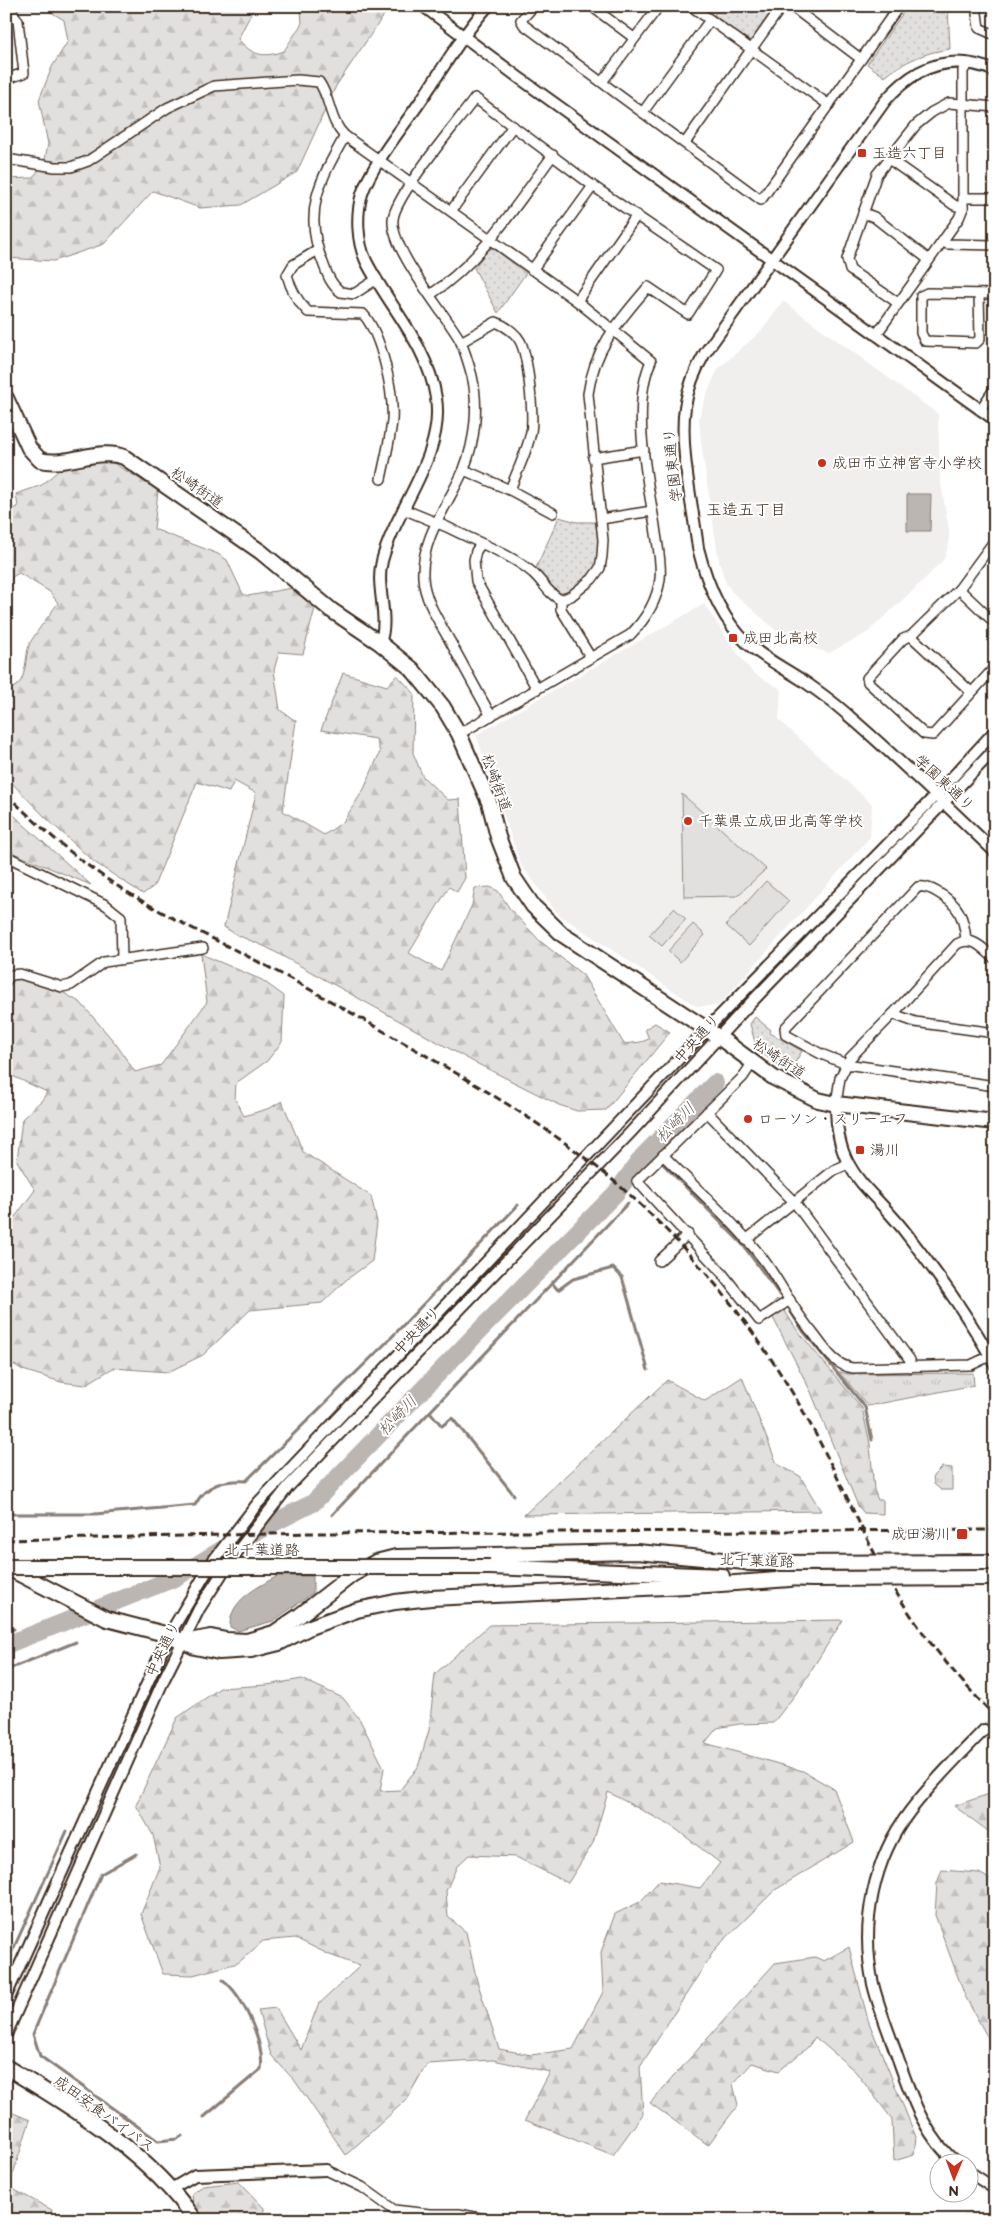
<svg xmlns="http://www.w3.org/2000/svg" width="1001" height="2226" font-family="'Balsamiq Sans','Klee One',sans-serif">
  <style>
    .built { fill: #f1efee }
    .grass { fill: url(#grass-tufts); stroke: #8e857e }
    .forest { fill: url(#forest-firs); stroke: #8e857e; fill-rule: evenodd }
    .park { fill: url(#park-dots); stroke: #8e857e }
    .pitch { fill: #e2e0de; stroke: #8e857e }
    .water { fill: #bcb6b3; stroke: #887e77 }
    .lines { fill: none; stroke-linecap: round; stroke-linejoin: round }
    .stream { stroke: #887e77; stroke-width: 3 }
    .river { stroke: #bcb6b3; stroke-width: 18 }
    .tertiary-tunnel { stroke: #d8d4d2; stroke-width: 10; stroke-dasharray: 10 5; stroke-linecap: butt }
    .minor-casing { stroke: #3b2a1e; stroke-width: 12 }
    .tertiary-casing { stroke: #3b2a1e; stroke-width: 14 }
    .primary-casing { stroke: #3b2a1e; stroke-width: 18 }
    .trunk-casing { stroke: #3b2a1e; stroke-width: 18 }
    .minor { stroke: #fff; stroke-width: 9 }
    .tertiary { stroke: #fff; stroke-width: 10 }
    .primary { stroke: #fff; stroke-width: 14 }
    .trunk { stroke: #fff; stroke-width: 14 }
    .rail { stroke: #3b2a1e; stroke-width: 3; stroke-dasharray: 8 4; stroke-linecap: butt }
    .trunk-bridge-casing { stroke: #3b2a1e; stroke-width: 18; stroke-linecap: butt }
    .trunk-bridge { stroke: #fff; stroke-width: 14 }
    .poi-dot { fill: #c8321e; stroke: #fff; stroke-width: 2 }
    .labels { text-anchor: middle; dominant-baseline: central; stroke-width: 4; stroke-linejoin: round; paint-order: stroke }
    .poi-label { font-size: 15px; fill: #3b2a1e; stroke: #fff; text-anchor: start }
    .street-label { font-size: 15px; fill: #3b2a1e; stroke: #fff }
    .neighbourhood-label { font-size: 16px; fill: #3b2a1e; stroke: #fff }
    .water-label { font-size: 16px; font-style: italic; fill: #685b52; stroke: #fff }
  </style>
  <defs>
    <pattern id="grass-tufts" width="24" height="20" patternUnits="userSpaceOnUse" patternTransform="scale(1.25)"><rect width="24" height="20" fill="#e2e0de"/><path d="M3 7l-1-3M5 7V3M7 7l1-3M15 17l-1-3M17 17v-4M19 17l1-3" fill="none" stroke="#c3c0be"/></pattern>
    <pattern id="forest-firs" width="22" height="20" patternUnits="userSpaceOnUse" patternTransform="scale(1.25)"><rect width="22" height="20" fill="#e2e0de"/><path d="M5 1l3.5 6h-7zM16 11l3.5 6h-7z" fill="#c3c0be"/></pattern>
    <pattern id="park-dots" width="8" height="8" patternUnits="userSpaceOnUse" patternTransform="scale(1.25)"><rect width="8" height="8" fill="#e2e0de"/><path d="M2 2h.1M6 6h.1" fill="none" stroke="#c3c0be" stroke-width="1.8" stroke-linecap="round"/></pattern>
  </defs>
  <rect width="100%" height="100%" fill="#fff"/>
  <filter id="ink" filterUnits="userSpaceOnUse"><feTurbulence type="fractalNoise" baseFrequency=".02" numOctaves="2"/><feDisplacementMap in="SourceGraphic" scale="10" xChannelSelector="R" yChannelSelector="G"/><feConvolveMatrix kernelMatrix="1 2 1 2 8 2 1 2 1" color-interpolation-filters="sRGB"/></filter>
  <g filter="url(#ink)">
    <g class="built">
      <path d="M 783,301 L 938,414 L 940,478 L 949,530 L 949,544 L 944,559 L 926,578 L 867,633 L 829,653 L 803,645 L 778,632 L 732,592 L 726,583 L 719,562 L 701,443 L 699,418 L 705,398 L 718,369 L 761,331 Z"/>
      <path d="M 704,604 L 734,649 L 753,673 L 781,689 L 779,720 L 872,804 L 870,837 L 718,1006 L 696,1006 L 558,914 L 521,865 L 476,735 Z"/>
      <path d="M 995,2211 L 995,2220 L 959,2220 L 966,2212 Z"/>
    </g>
    <g class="grass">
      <path d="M 839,1372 L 848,1374 L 973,1373 L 974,1385 L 868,1406 Z"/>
      <path d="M 942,1467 L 952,1468 L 952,1490 L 941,1490 L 934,1484 L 933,1476 Z"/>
    </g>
    <g class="forest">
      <path d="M 6,6 L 255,6 L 238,39 C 253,56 263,58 284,51 L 302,23 L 301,11 L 295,6 L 390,6 L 336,86 L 297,172 L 241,205 L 200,208 L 153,191 L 104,244 L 54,261 L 6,258 L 6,179 L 32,178 L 44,164 L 48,144 L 39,100 L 52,67 L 68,41 L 64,20 L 46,9 L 6,9 Z"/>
      <path d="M 110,461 L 158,490 L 154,529 L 218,554 L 227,560 L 243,594 L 248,596 L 292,588 L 315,608 L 303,654 L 279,652 L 274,670 L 280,710 L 296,721 L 283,811 L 324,835 L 343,822 L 364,789 L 380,752 L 376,739 L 321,730 L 343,673 L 387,686 L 397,675 L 414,693 L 413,753 L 423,777 L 448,800 L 460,799 L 465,878 L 457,892 L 449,887 L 409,953 L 441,971 L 472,905 L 475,888 L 490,887 L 498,891 L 510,909 L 540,941 L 583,975 L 624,1044 L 641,1042 L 649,1039 L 645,1029 L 655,1023 L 670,1032 L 606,1110 L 577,1111 L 559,1105 L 470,1060 L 266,947 L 237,935 L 224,927 L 256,793 L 234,781 L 229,792 L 197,782 L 154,886 L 143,894 L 94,862 L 45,817 L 6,777 L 6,688 C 30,691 23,653 31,641 C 39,628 49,616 58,603 L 50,592 L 19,573 L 12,577 L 6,592 L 6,511 L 18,507 L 16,494 L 42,485 L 60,469 L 69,465 Z"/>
      <path d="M 6,807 L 23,824 L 91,885 L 6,850 Z"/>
      <path d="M 201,954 L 262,980 L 284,996 L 282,1042 L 267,1061 L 236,1083 L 235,1099 L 244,1116 L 270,1108 L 282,1101 L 303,1152 L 371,1196 L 377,1222 L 372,1261 L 346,1280 L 322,1303 L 250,1310 L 203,1355 L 168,1372 L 113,1368 L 85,1385 L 61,1382 L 23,1370 L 6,1360 L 6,1221 L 12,1221 L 35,1190 L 17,1161 L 22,1119 L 42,1100 L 47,1092 L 6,1073 L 6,973 L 25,970 L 81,1003 L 116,1044 L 135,1072 L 161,1065 L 207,1002 Z"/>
      <path d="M 777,1299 L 797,1330 L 862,1408 L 870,1444 L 874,1490 L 878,1500 L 883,1500 L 883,1514 L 864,1513 L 858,1506 L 811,1392 L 768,1308 Z"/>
      <path d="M 742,1377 L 777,1464 L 800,1476 L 821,1511 L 524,1515 L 667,1380 L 705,1401 Z"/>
      <path d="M 843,1620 L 798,1691 L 773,1723 L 739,1724 L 717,1728 L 705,1743 L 803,1771 L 834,1789 L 854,1842 L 775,1890 L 715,1949 L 640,2067 L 643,2114 L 613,2155 L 525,2120 L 550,2072 L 493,2060 L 427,2064 L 406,2100 L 346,2155 L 295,2081 L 271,2055 L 258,2010 L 276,2008 L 301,2050 L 318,2005 L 360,1966 L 330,1955 L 295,1938 L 263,1941 L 238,1963 L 193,1975 L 163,1974 L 141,1914 L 160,1867 L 153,1835 L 136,1805 L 177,1718 L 220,1688 L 267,1685 L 302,1679 L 343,1698 L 360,1720 L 384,1768 L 380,1791 L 400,1790 L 418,1767 L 429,1730 L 435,1674 L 489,1625 ZM 608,1792 L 673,1827 L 720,1863 L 700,1888 L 659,1881 L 640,1902 L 615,1914 L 601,1952 L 603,1992 L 573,2049 L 531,2055 L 499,2049 L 477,1981 L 466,1932 L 448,1917 L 446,1891 L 457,1866 L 469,1855 L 516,1857 L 568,1883 L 593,1843 Z"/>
      <path d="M 995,1792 L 995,1836 L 954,1806 Z"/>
      <path d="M 942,1870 L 979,1873 L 995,1882 L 995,2051 L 965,1996 L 935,1915 L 937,1883 Z"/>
      <path d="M 849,1947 L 868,2020 L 916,2137 L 914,2155 L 894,2161 L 892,2119 L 855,2071 L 815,2037 L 808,2047 L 779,2071 L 752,2063 L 733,2084 L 738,2105 L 708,2145 L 650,2103 L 775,1963 L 815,1957 L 824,1961 Z"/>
      <path d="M 6,2110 L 30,2120 L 9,2187 L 52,2210 L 52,2220 L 6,2220 Z"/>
      <path d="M 239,2182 L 264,2208 L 264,2220 L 204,2220 L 193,2205 L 192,2193 L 203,2186 Z"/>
    </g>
    <g class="park">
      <path d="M 720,6 L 777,6 L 752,40 L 746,40 L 714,15 Z"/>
      <path d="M 908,6 L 948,6 L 950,49 C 926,52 904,61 885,77 L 867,64 Z"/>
      <path d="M 493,248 L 526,273 L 498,313 L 474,268 L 488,250 Z"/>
      <path d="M 559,517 L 577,522 L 595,522 C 600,546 602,572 578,587 C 572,590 567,595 560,595 L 535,570 Z"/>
      <path d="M 755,1017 L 771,1030 L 770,1033 L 802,1051 L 789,1072 L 757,1050 L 750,1024 Z"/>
    </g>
    <g class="pitch">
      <path d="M 682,794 L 766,869 L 737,896 L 684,897 Z"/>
      <path d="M 766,881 L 789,901 L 749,946 L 726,925 Z"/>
      <path d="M 674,908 L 686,919 L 662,946 L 649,935 Z"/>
      <path d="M 693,924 L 705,935 L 680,962 L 668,951 Z"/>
    </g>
    <g class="water">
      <path d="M 907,494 L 931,494 L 930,531 L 907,531 Z"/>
      <path d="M 277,1576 L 313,1576 L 313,1593 L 273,1621 L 238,1631 L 230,1627 C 229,1600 257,1588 277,1576 Z"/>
    </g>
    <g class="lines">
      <g class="stream">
        <path d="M 663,1164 L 743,1245 L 779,1294"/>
        <path d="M 552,1283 L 558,1290 L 573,1279 L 613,1268 L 622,1277 L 648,1370"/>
        <path d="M 790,1311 L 803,1331 L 865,1407 L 872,1440"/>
        <path d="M 430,1412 L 442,1426 L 452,1418 L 514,1495"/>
        <path d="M 6,1514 L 95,1514 L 195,1505 C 206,1484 224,1480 246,1481 L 387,1342 L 518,1205"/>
        <path d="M 332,1515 L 628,1203"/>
        <path d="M 6,1631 L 14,1629"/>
        <path d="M 6,1670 L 76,1642"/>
        <path d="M 136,1854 L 101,1874 L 33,2034 L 40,2056 L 158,2141 L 177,2139 L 182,2136"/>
        <path d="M 6,1965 L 67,1831"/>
        <path d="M 204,2117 L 261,2069 C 265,2044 243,1995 223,1980"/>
      </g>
      <path class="river" d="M 6,1645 L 175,1578 L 228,1546 L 313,1503 L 483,1327 L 616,1193 L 643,1156 L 715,1083"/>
      <path class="tertiary-tunnel" d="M 984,1730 L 995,1719"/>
      <g class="minor-casing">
        <g id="minor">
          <path d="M 534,6 L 521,20 L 524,25 L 761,200 L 899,6"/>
          <path d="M 591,6 L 634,38"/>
          <path d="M 691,6 L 829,105"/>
          <path d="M 791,6 L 861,59"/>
          <path d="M 976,6 L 979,28 L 995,35"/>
          <path d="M 6,79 L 24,73 L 18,21 L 9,6"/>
          <path d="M 602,82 L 659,6"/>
          <path d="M 643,112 L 710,20"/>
          <path d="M 345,136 C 320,180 302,212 323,263 C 327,274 331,285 341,292 L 354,294 L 377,279"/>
          <path d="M 685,143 L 782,6"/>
          <path d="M 6,159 L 55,167 L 71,167 L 88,161 L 167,108 L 214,86 L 298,80 L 319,82 C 331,99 329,121 345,136 L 577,301 L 651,361 C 631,405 647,479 655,526 C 657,544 662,562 660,579 C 657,602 646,619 630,635 L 459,734"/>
          <path d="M 889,159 L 954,205 L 963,208"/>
          <path d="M 965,198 L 995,198"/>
          <path d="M 451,211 L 513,126"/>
          <path d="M 863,213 L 874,217 L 929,260"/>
          <path d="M 943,241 L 947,244 L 995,245"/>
          <path d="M 318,250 L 293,265 L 287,275 C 291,290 297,301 308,312 L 363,314 C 382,335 394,393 392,421 C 390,440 385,460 381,479"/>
          <path d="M 532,270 L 593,186"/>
          <path d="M 430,295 C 483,260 516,205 553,155"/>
          <path d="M 921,296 L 921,333 L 925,341 L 976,343 L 980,339 L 979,294"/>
          <path d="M 921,296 L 927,293 L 995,294"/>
          <path d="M 577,301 L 637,215"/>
          <path d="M 898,303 L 850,270 L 847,259 L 877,174 L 916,125 L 932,112 L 949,103 L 995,107"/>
          <path d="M 876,335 L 959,218 L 963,208 L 963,70 L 970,63"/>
          <path d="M 461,342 L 496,322 C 505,326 515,332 520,341 C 528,355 534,415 531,432 C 527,452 517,471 510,490"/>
          <path d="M 980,410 L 995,388"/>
          <path d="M 593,458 L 644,450"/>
          <path d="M 464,470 L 510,490 L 553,513"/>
          <path d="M 403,509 L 447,527 C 474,541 511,554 533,573 C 544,583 548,594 561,600 L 571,596 L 592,579 L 600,568 L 602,556 L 603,540 L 588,394 C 594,348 619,321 648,287 L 688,314 L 716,270 L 593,186 L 475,98 C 457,123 396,194 393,219 C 390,249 444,312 460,340 C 465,351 469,365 472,376 C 479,406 475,441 464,469 C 449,504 421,537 423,577 C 424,600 440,623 451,643 C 464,667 477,691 491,716"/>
          <path d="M 601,519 L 652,511"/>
          <path d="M 995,540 L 959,589 L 911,636 L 903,639 L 867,678 L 868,682 L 924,734 L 933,735 L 995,667"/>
          <path d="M 481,544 L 476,551 L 474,560 L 476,581 L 537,689"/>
          <path d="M 959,589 L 995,623"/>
          <path d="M 561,600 L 561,609 L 591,658"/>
          <path d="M 911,636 L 971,692"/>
          <path d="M 6,856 L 106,905 L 121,917 L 122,958"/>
          <path d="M 966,940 C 964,916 958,904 937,892 C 930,888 925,886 918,887 L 785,1028 L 786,1035 L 821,1054 L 846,1064 L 995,1086"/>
          <path d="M 6,981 L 11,975 L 20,974 L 62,987 L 71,985 L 104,962 L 203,948"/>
          <path d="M 893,1014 L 915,1022 L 995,1033"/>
          <path d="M 753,1062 L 743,1077 L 637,1181 L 722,1273 L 759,1320 L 790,1300"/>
          <path d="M 836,1104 L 840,1078 L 850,1058 L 893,1014 L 957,944 C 973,935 983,949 995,959"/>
          <path d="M 707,1112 L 795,1203 L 910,1360 L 910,1367"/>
          <path d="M 663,1155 C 696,1189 734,1221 763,1259 C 781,1283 793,1310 812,1332 C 823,1346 834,1366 853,1368 L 971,1365 L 990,1356"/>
          <path d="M 746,1240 L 834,1170 L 848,1164"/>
          <path d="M 659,1261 L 688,1234"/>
          <path d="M 326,2170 L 362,2187 L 394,2210 L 430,2214 L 459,2214 L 490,2220"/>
        </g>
      </g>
      <g class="tertiary-casing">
        <g id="tertiary">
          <path d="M 423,6 L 518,77 L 995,420"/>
          <path d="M 995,71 C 951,52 915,66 885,101 L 705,353 C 695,370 688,387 685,407 C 679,447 693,507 698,548 C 707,584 721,619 748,644 C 765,659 784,668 802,680 C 818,691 836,704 850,717 C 900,760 947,806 995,852"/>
          <path d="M 380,643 C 390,616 375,588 382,561 C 396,507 445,456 436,398 C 428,345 389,307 366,261 C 357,242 356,214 362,194 C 371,166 403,127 420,102 C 442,70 462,35 488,6"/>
          <path d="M 836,1104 C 836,1178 871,1185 909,1237 C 940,1277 971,1320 995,1365"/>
          <path d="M 6,1996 L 169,1635 L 213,1561 L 258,1503 L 706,1030 L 936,795 L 995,731"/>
          <path d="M 6,2035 L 164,1679 L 199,1609 L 230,1561 L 288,1487 L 630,1133 L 741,1013 L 995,749"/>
          <path d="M 958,2164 C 924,2137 911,2095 897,2056 C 889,2032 879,2009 873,1984 C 860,1925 873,1859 910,1811 C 932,1782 959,1756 984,1730"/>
          <path d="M 968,2171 L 995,2189"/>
          <path d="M 171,2189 L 195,2175 L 326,2170"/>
        </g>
      </g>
      <g class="primary-casing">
        <g id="primary">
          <path d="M 6,398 L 29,448 L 40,460 C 68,467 97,447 124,457 L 261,552 L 331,610 L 380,643 L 412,669 L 443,707 L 459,734 L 489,802 L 498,837 L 514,878 L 533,906 L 563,935 L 720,1038 L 774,1078 L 818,1100 L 836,1104 L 995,1122"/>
          <path d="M 6,2067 C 75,2109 148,2152 195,2220"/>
        </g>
      </g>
      <g class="trunk-casing">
        <g id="trunk">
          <path d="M 748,1563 L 779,1563"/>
          <path d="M 6,1567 L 107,1619 L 169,1635 L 195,1647 L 219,1652 L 251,1650 L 279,1643 L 310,1627 L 357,1610 L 395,1602 L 431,1598 L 707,1585 L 790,1579"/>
          <path d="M 490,1567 L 722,1576"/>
          <path d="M 781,1578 L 813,1579"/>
          <path d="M 184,1642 L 211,1637 L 226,1640 L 247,1641 L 274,1633 L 299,1616 L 353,1574 L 376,1562 L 396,1557 L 637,1552 L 756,1563"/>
        </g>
      </g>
      <use href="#minor" class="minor"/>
      <use href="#tertiary" class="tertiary"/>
      <use href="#primary" class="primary"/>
      <use href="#trunk" class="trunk"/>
      <g class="rail">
        <path d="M 6,794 C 41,828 77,860 119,887 C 168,918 221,942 272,969 C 321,995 369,1023 418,1051 C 493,1094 565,1137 630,1195 C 699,1258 757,1330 803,1411 C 833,1464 856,1520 885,1573 C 914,1626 952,1673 995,1716"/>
        <path d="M 6,1540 L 311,1533 L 995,1530"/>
      </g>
      <g class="trunk-bridge-casing">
        <g id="trunk-bridge">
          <path d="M 779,1563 L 995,1562"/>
          <path d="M 6,1567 L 490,1567"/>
          <path d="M 813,1579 L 995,1578"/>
        </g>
      </g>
      <use href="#trunk-bridge" class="trunk-bridge"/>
    </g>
  </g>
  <g class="poi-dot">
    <rect x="857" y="148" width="10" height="10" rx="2.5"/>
    <circle cx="822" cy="463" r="5"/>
    <rect x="728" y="633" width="10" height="10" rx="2.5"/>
    <circle cx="688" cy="821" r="5"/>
    <circle cx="748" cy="1119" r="5"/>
    <rect x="855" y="1145" width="10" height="10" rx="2.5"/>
    <rect x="956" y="1528" width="12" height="12" rx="2.5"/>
  </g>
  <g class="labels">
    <g class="poi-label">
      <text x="872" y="153">玉造六丁目</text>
      <text x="832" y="463">成田市立神宮寺小学校</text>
      <text x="743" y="638">成田北高校</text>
      <text x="698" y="821">千葉県立成田北高等学校</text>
      <text x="758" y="1119">ローソン・スリーエフ</text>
      <text x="870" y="1150">湯川</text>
      <text x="951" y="1534" text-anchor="end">成田湯川</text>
    </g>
    <g class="street-label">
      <text transform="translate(673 465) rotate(-96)">学園東通り</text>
      <text transform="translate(197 488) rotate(35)">松崎街道</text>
      <text transform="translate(496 783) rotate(70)">松崎街道</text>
      <text transform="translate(944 783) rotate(43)">学園東通り</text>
      <text transform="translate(697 1039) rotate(-48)">中央通り</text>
      <text transform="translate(779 1059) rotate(34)">松崎街道</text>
      <text transform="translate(417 1331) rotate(-46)">中央通り</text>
      <text x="262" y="1550">北千葉道路</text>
      <text transform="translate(757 1561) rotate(2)">北千葉道路</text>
      <text transform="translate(163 1649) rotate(-64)">中央通り</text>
      <text transform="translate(104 2114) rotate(36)">成田安食バイパス</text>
    </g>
    <g class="neighbourhood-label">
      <text x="746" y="510">玉造五丁目</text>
    </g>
    <g class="water-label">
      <text transform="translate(676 1123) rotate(-45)">松崎川</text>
      <text transform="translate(398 1416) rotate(-46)">松崎川</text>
    </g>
  </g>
  <rect width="1001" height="2226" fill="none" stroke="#fff" stroke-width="25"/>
  <rect x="12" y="12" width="976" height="2201" fill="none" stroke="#3b2a1e" stroke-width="2" filter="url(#ink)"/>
  <g transform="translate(954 2178) rotate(181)"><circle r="24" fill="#ffffff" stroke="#b1aaa5"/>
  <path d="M0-4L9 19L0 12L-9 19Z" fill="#c8321e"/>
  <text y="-8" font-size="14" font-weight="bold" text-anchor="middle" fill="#3b2a1e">N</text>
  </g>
</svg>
